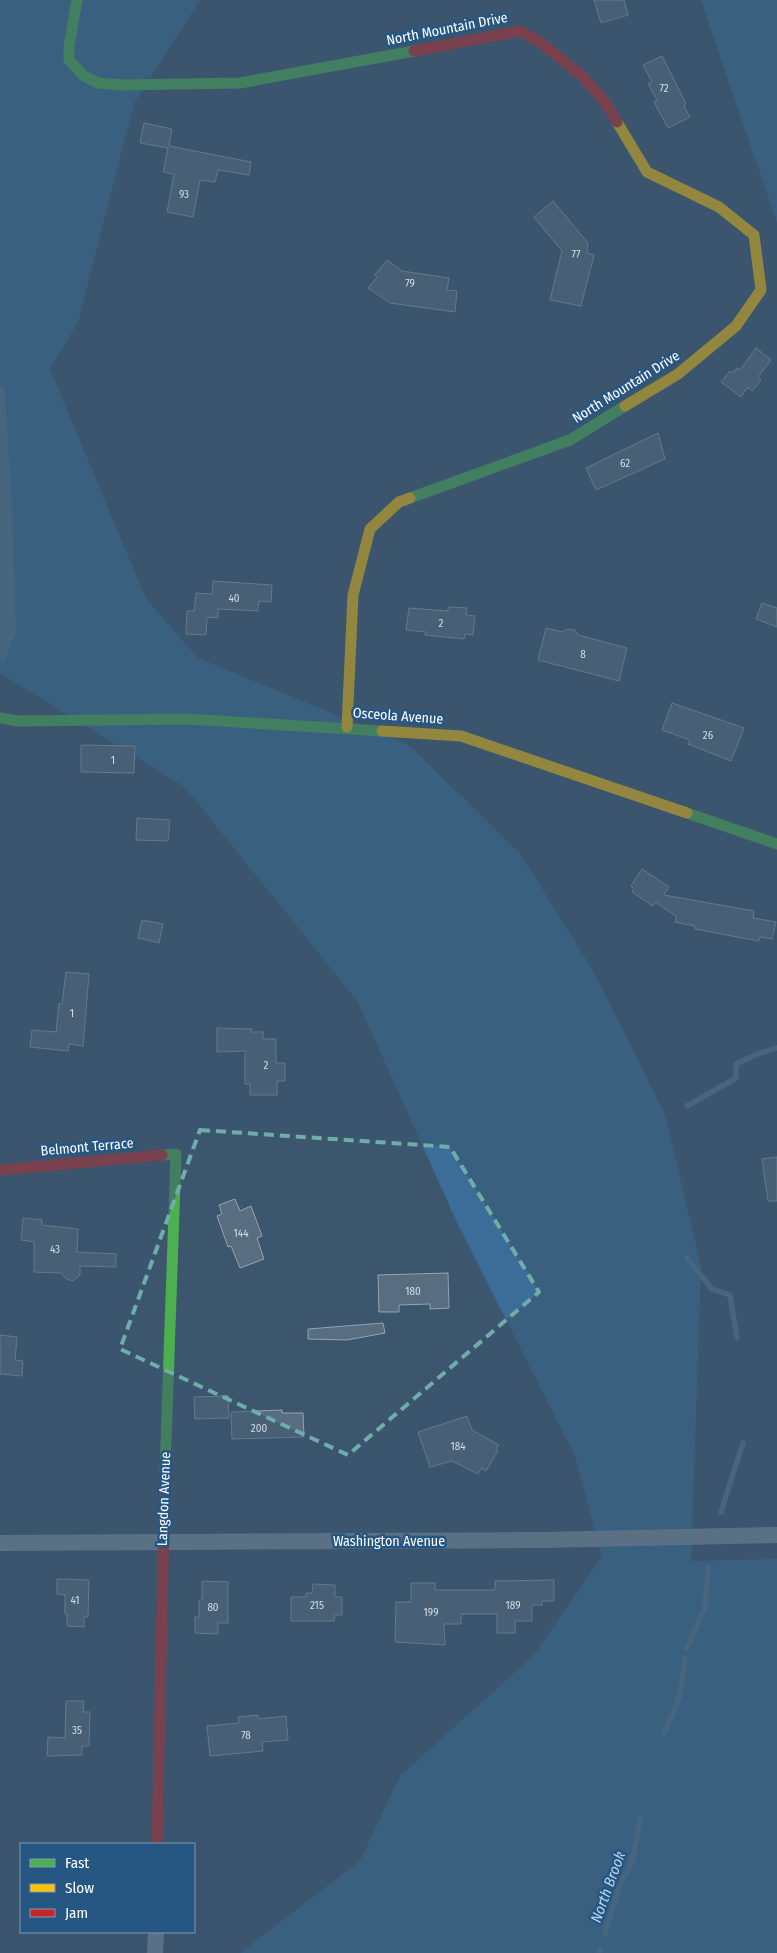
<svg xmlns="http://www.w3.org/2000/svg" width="777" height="1953" font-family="'Fira Sans Condensed',sans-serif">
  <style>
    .green { fill: #3b6d98 }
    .water { fill: #567895 }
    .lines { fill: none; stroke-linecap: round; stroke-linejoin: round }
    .stream { stroke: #567895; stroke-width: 5.5 }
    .building { fill: #586e80; stroke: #94a4b2 }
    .street { stroke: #8193a3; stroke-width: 16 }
    .fast { stroke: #4caf50; stroke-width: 11 }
    .slow { stroke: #ffc107; stroke-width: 11 }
    .jam { stroke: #c62828; stroke-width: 11 }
    .marked { fill: none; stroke: #6fada8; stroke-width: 4; stroke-dasharray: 10 6; stroke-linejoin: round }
    .labels { text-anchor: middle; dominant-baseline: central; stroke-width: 5; stroke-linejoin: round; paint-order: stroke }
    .number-label { font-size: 11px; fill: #d5dbdf }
    .street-label { font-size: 14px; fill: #fff; stroke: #265782 }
    .water-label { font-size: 15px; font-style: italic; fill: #bad7ee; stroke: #265782 }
  </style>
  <rect width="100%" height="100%" fill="#3b566d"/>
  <g class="green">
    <path d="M 0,0 L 200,0 L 134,103 L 78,322 L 50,369 L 146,599 L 198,658 L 409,745 L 521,855 L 592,969 L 665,1114 L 701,1267 L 691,1561 L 777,1559 L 777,1953 L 240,1953 L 360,1861 L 400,1776 L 534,1655 L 602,1556 L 575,1456 L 459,1227 L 358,1002 L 185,787 L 0,673 Z"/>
    <path d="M 701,0 L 777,0 L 777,223 Z"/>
  </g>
  <path class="water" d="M 0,386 L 4,386 L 11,486 L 16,631 L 4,663 L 0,661 Z"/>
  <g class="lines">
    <g class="stream">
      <path d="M 687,1106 L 736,1078 L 736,1064 L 757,1054 L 777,1048"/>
      <path d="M 687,1258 L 712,1289 L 730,1295 L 737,1338"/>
      <path d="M 721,1512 L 743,1443"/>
      <path d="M 687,1648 L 705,1607 L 708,1568"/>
      <path d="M 664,1734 L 680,1695 L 685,1658"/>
      <path d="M 605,1933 L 618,1890 L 633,1859 L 640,1819"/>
      <path d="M 599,1953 L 600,1949"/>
    </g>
  </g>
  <g class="building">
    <path d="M 594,0 L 624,0 L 628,15 L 601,23 Z"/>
    <path d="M 662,56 L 686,104 L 684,106 L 690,117 L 668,128 L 654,102 L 657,100 L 648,84 L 652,82 L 643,65 Z"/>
    <path d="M 144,123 L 172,129 L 169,146 L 251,162 L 249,175 L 218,170 L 215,182 L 200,180 L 193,217 L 167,212 L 174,174 L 163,172 L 168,148 L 140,143 Z"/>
    <path d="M 553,201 L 588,243 L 587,253 L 594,255 L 581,306 L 550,300 L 562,251 L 534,217 Z"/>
    <path d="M 387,260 L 402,271 L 449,278 L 447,290 L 457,291 L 455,312 L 390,303 L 368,288 L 377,277 L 375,275 Z"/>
    <path d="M 756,348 L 771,360 L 758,377 L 761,380 L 752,391 L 748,387 L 741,397 L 721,382 L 730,371 L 732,373 L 737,368 L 740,370 Z"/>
    <path d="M 658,433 L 665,459 L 596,490 L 586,468 Z"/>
    <path d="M 213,581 L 272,585 L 271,602 L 259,601 L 258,611 L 218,609 L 218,618 L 207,617 L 206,635 L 186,634 L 187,611 L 194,611 L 196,593 L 212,594 Z"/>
    <path d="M 762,603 L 777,608 L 777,627 L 756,619 Z"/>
    <path d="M 448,607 L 467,608 L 466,615 L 475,616 L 473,635 L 465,634 L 464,639 L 425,635 L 426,632 L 406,630 L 409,608 L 448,611 Z"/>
    <path d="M 546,628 L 563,632 L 567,629 L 575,630 L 578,635 L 627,648 L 619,681 L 538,660 Z"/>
    <path d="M 672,703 L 744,728 L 731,761 L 688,744 L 690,740 L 662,730 Z"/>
    <path d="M 81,745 L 135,746 L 134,773 L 81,772 Z"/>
    <path d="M 137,818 L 170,820 L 168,841 L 136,840 Z"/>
    <path d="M 642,869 L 669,887 L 664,895 L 754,911 L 753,918 L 776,922 L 772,939 L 760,937 L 759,941 L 695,929 L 695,926 L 675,922 L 676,916 L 655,902 L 653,906 L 632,892 L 634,889 L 631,886 Z"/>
    <path d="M 142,920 L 163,924 L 159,943 L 138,938 Z"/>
    <path d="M 66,972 L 89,974 L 83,1046 L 69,1044 L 68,1051 L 30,1047 L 32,1030 L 56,1032 L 59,1004 L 62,1004 Z"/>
    <path d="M 217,1028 L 252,1029 L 251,1032 L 263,1032 L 263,1039 L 276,1039 L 276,1063 L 285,1063 L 285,1081 L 277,1081 L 277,1095 L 250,1095 L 250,1084 L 245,1084 L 245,1051 L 217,1052 Z"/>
    <path d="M 777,1157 L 777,1201 L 768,1201 L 762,1159 Z"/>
    <path d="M 235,1199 L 240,1211 L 251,1206 L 262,1236 L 257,1238 L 264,1259 L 240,1268 L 231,1246 L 228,1247 L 217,1216 L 222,1214 L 219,1205 Z"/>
    <path d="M 23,1218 L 42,1220 L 42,1225 L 78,1229 L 77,1252 L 116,1254 L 116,1267 L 80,1266 L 80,1275 L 73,1281 L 66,1279 L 61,1273 L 34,1272 L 34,1242 L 21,1240 Z"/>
    <path d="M 448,1273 L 449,1308 L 430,1309 L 430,1304 L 399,1305 L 399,1312 L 379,1312 L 378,1275 Z"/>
    <path d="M 383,1323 L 385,1333 L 347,1340 L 308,1339 L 308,1329 Z"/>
    <path d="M 0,1335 L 17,1337 L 15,1360 L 23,1361 L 22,1376 L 0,1374 Z"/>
    <path d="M 228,1396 L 229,1418 L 195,1419 L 194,1397 Z"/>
    <path d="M 282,1410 L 282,1413 L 303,1413 L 304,1437 L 232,1439 L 231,1412 Z"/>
    <path d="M 467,1416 L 472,1430 L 499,1445 L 496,1449 L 498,1451 L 486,1471 L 481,1468 L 478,1474 L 452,1461 L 430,1467 L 418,1432 Z"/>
    <path d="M 57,1579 L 89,1580 L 88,1617 L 84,1617 L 84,1627 L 67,1626 L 67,1614 L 65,1614 L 65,1595 L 57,1594 Z"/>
    <path d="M 554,1580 L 554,1601 L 542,1601 L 542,1605 L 532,1605 L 532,1621 L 515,1621 L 515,1633 L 497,1633 L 497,1614 L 461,1614 L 461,1624 L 444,1624 L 445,1645 L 395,1642 L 396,1602 L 411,1602 L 411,1583 L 435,1583 L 435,1590 L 495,1590 L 495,1581 Z"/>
    <path d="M 202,1581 L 228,1582 L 228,1623 L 218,1623 L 218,1634 L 195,1633 L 195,1617 L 199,1617 L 199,1600 L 202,1600 Z"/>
    <path d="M 313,1584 L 335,1585 L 335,1597 L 342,1597 L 342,1615 L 335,1615 L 334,1621 L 291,1621 L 291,1597 L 306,1597 L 306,1593 L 312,1593 Z"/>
    <path d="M 66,1701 L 84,1701 L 83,1712 L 90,1712 L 89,1746 L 82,1746 L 82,1755 L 47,1756 L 48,1737 L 65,1738 Z"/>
    <path d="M 258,1715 L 258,1719 L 286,1716 L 288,1740 L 262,1742 L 263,1751 L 210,1756 L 207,1726 L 239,1723 L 238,1717 Z"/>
  </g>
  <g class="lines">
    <g class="street">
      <path d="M 0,1543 L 542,1540 L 777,1535"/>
      <path d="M 155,1953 L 156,1932"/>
    </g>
    <g class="fast">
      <path d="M 77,0 L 69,46 L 69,60 L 84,76 L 98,83 L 122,85 L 240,83 L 414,51"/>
      <path d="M 410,498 L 570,440 L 625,406"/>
      <path d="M 0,718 L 18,721 L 187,719 L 382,731"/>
      <path d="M 687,813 L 777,844"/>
      <path d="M 162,1155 L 176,1154 L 165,1472"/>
    </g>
    <g class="slow">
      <path d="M 617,122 L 647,172 L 719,207 L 754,235 L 761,290 L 736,326 L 678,374 L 625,406"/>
      <path d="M 347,727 L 353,595 L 370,529 L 399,502 L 410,498"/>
      <path d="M 382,731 L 461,736 L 687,813"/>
    </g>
    <g class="jam">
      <path d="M 414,51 L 520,31 L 540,42 L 582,76 L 605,102 L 617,122"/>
      <path d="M 0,1170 L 162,1155"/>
      <path d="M 157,1844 L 165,1472"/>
    </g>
  </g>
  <path d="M0 0H777V1953H0ZM 200,1130 L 450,1147 L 539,1292 L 348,1455 L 120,1349 Z" fill="#3b566d" fill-opacity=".55" fill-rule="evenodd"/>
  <path class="marked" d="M 200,1130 L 450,1147 L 539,1292 L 348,1455 L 120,1349 Z"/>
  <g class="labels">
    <g class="number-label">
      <text x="664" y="88">72</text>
      <text x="184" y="194">93</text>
      <text x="576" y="254">77</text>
      <text x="410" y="283">79</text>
      <text x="625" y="463">62</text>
      <text x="234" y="598">40</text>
      <text x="441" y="623">2</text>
      <text x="583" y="654">8</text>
      <text x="708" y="735">26</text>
      <text x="113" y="760">1</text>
      <text x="72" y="1013">1</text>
      <text x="266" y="1065">2</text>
      <text x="241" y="1233">144</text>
      <text x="55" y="1249">43</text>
      <text x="413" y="1291">180</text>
      <text x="259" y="1428">200</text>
      <text x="458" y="1446">184</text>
      <text x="75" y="1600">41</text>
      <text x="317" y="1605">215</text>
      <text x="513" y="1605">189</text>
      <text x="213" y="1607">80</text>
      <text x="431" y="1612">199</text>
      <text x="77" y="1730">35</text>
      <text x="246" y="1735">78</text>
    </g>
    <g class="street-label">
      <text transform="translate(447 29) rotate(-11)">North Mountain Drive</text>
      <text transform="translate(626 387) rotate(-32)">North Mountain Drive</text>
      <text transform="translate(398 716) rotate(4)">Osceola Avenue</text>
      <text transform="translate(87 1147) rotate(-5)">Belmont Terrace</text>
      <text transform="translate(164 1499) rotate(-88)">Langdon Avenue</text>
      <text x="389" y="1541">Washington Avenue</text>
    </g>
    <g class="water-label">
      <text transform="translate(608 1887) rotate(-70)">North Brook</text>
    </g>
  </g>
  <rect x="20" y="1843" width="175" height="90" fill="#265782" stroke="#7d9ab4"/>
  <rect x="30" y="1859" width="25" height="8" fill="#4caf50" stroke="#7d9ab4"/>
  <text x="65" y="1868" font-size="15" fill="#ffffff">Fast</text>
  <rect x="30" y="1884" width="25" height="8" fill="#ffc107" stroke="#7d9ab4"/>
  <text x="65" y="1893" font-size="15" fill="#ffffff">Slow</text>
  <rect x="30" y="1909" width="25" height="8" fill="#c62828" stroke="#7d9ab4"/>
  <text x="65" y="1918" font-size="15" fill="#ffffff">Jam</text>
</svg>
